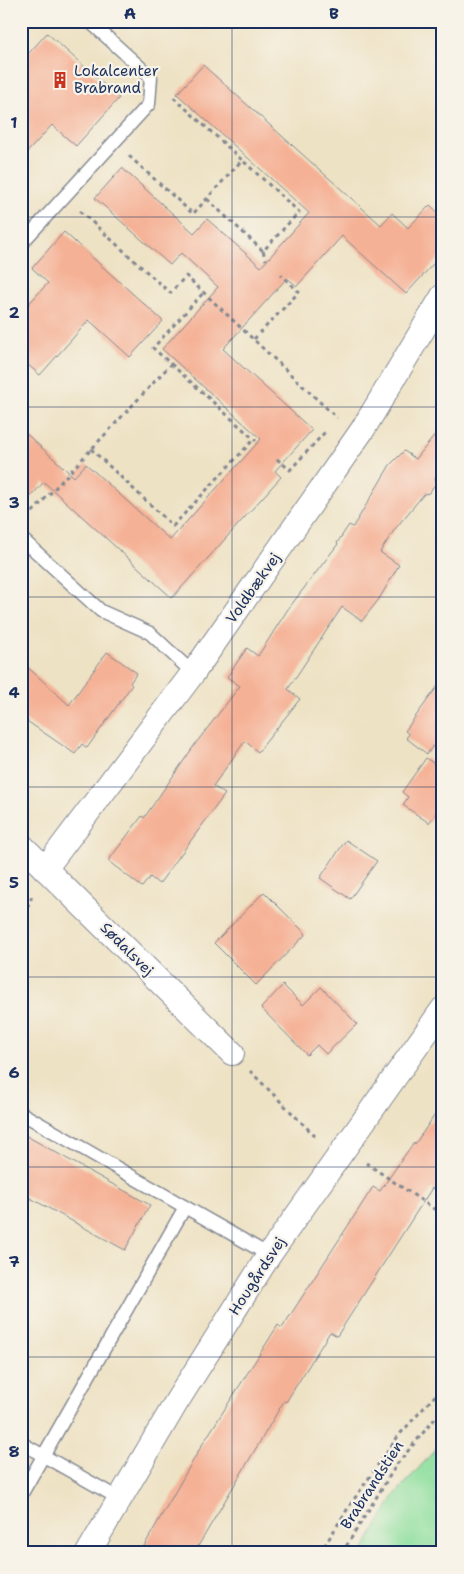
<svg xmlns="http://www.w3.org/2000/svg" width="464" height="1574" font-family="'Shantell Sans',sans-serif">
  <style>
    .green { fill: #8edf9e; stroke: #54877e }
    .building { fill: #f5b195 }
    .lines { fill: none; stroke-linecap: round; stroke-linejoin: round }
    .lane-casing { stroke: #848891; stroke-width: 15 }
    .street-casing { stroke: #848891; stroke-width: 26 }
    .path { stroke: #848891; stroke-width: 3; stroke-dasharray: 4 4; stroke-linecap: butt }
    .lane { stroke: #fff; stroke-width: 12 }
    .street { stroke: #fff; stroke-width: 24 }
    .grid { fill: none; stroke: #1b2f5e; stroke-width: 1; stroke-opacity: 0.55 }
    .labels { text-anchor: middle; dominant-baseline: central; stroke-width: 4.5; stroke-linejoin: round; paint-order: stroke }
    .poi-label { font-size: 15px; fill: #1b2f5e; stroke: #f7f3e8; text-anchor: start }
    .street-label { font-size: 15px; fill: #1b2f5e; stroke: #f7f3e8 }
    .neatline { fill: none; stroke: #1b2f5e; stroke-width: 2 }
    .grid-label { font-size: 16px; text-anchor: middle; font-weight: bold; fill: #1b2f5e }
  </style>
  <rect width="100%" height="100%" fill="#f7f3e8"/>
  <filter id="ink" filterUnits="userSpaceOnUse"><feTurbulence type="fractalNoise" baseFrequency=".02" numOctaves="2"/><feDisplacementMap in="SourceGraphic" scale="10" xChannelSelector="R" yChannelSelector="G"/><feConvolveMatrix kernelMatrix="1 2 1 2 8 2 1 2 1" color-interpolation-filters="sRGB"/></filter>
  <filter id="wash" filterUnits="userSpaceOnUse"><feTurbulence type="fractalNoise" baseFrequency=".0096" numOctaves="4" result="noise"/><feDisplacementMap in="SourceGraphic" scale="20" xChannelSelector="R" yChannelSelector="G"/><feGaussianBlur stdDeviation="1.12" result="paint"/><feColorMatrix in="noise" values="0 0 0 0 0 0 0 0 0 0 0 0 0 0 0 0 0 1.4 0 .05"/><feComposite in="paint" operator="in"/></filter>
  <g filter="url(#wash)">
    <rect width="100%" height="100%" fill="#eee2c4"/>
    <path class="green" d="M 443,1441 L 443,1553 L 362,1553 L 394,1496 Z"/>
    <g id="blocks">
      <g class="building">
        <path d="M 47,33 L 119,98 L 76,146 L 52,125 L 21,159 L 21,62 Z"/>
        <path d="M 203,65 L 381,225 L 392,213 L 408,228 L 430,205 L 443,217 L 443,253 L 406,294 L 342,236 L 297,286 L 287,278 L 223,349 L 312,430 L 275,471 L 281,477 L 172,598 L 44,482 L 21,507 L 21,429 L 74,477 L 86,464 L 170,540 L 261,439 L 162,349 L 218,287 L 181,253 L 170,265 L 95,198 L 122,168 L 194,233 L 207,219 L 261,267 L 309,213 L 177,94 Z"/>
        <path d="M 64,232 L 163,321 L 130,357 L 89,320 L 40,375 L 21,359 L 21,312 L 48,283 L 32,268 Z"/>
        <path d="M 443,425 L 443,467 L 435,478 L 436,483 L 429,493 L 424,494 L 395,529 L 380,552 L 399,565 L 379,599 L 362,621 L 342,607 L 288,689 L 300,699 L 258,752 L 245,741 L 213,786 L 225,794 L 159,884 L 150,877 L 142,887 L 108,861 L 142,816 L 144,818 L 196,743 L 240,686 L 227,677 L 247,648 L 258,656 L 288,609 L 338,544 L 337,543 L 349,525 L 353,527 L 390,465 L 404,451 L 416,459 Z"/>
        <path d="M 107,652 L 137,673 L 130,683 L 132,685 L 87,748 L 82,744 L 75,754 L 21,717 L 21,661 L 69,705 Z"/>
        <path d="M 443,679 L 443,733 L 427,754 L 406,738 L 409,734 L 405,731 Z"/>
        <path d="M 426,758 L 443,770 L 443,803 L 429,823 L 403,805 L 408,797 L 402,792 Z"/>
        <path d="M 346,840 L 377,861 L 350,899 L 320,878 Z"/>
        <path d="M 264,892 L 306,934 L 256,985 L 214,943 Z"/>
        <path d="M 283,985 L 303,1005 L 321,987 L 357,1024 L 326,1054 L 317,1045 L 307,1055 L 261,1008 Z"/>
        <path d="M 443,1103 L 443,1195 L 432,1188 L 337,1336 L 330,1332 L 286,1402 L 284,1401 L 194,1553 L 140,1553 L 202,1445 L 278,1325 L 282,1328 L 373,1187 L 380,1191 L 414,1142 L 415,1144 Z"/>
        <path d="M 21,1133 L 150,1205 L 125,1250 L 21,1193 Z"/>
      </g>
    </g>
  </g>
  <g filter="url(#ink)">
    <use href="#blocks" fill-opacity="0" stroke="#848891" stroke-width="1"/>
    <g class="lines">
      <g class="lane-casing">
        <g id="lane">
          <path d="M 21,244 L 149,104 L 151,77 L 89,21"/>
          <path d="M 21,538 L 101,611 L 150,633 L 193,673"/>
          <path d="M 21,1113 L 269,1255"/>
          <path d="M 21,1443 L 120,1499"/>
          <path d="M 21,1495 L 185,1207"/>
        </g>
      </g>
      <g class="street-casing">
        <g id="street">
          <path d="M 21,845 L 232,1053"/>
          <path d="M 45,869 L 193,673 L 363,429 L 443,296"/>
          <path d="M 88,1553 L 177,1401 L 269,1255 L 443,1009"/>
        </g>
      </g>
      <g class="path">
        <path d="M 129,156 L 193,214 L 242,160 L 172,96"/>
        <path d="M 207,199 L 263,251 L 299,212 L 242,160"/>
        <path d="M 80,211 L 170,293 L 186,276 L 337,418"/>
        <path d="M 263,251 L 266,260"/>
        <path d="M 254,339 L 299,292 L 281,275"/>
        <path d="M 171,364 L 256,441"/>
        <path d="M 91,449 L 173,526 L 254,439"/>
        <path d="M 277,459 L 290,470 L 326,431"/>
        <path d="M 27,518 L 171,364 L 153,348 L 204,292"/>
        <path d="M 21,922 L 33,894"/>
        <path d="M 250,1071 L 315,1136 L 319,1137"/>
        <path d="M 366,1163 L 443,1215"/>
        <path d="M 320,1553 L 350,1505 L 399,1435 L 443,1387"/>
        <path d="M 342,1553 L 397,1464 L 443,1409"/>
      </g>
      <use href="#lane" class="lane"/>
      <use href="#street" class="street"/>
    </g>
  </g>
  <path class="grid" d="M 232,21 L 232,1553M 21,217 L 443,217M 21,407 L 443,407M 21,597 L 443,597M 21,787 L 443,787M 21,977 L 443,977M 21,1167 L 443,1167M 21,1357 L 443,1357"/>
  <defs>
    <g id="building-bare" transform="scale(1.35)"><path d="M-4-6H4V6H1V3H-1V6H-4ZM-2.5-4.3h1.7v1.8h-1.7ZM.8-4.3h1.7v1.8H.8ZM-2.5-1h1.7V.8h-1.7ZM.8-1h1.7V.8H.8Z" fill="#c8321e" stroke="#f7f3e8" stroke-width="2.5" paint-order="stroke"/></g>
  </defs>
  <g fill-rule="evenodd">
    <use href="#building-bare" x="60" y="80"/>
  </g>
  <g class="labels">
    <g class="poi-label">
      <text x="74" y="71">Lokalcenter<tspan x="74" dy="17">Brabrand</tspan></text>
    </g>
    <g class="street-label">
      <text transform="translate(253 588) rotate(-55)">Voldbækvej</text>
      <text transform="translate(127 949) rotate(45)">Sødalsvej</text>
      <text transform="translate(257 1276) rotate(-57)">Hougårdsvej</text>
      <text transform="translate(372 1485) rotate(-57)">Brabrandstien</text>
    </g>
  </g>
  <rect width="464" height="1574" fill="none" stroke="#f7f3e8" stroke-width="55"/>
  <rect x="28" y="28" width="408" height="1518" class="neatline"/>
  <g class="grid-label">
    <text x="130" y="19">A</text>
    <text x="334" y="19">B</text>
    <text x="14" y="128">1</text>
    <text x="14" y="318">2</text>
    <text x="14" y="508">3</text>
    <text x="14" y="698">4</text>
    <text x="14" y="888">5</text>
    <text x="14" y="1078">6</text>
    <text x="14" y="1267">7</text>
    <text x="14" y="1457">8</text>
  </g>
</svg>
